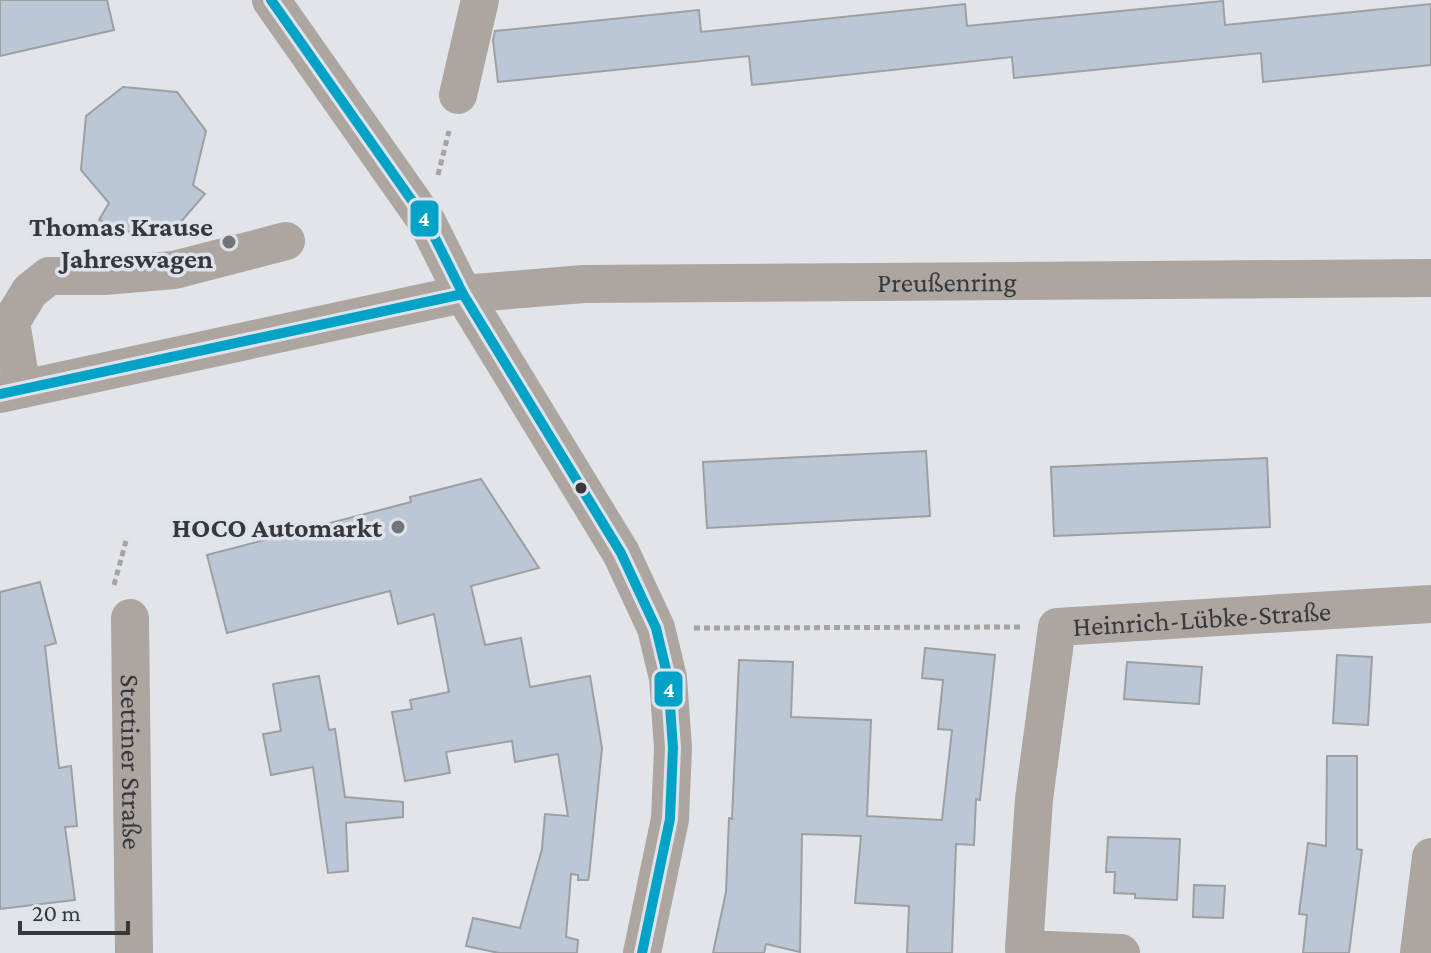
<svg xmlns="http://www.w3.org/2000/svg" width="1431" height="953" font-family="'Crimson Pro',serif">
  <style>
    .building { fill: #bcc7d6; stroke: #9d9fa2; stroke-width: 2 }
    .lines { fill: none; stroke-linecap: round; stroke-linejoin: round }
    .path { stroke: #a7a3a2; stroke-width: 5; stroke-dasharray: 6 4; stroke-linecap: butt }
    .minor { stroke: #aca5a0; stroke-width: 38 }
    .bus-1-casing { stroke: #dee3eb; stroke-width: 16 }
    .bus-1 { stroke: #03a3c7; stroke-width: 10 }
    .poi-dot { fill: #727478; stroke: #dee3eb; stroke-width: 3 }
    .bus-dot { fill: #36383b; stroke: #dee3eb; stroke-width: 3 }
    .labels { text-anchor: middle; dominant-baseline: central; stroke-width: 7; stroke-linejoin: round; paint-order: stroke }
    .poi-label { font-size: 28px; font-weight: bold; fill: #36383b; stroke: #dee3eb; text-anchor: end }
    .street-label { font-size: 28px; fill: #36383b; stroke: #dee3eb }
    .line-badge { stroke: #dee3eb; stroke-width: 3 }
    .badge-label { font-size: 22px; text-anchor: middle; font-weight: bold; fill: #fff }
  </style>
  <rect width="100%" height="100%" fill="#e1e4e8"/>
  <g class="building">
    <path d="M 0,0 L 107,0 L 114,30 L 0,56 Z"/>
    <path d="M 1223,1 L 1225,25 L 1431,4 L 1431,65 L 1263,82 L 1261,53 L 1014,78 L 1012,57 L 752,85 L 749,56 L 498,82 L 493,40 L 495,31 L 699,10 L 701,32 L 965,4 L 967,26 Z"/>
    <path d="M 123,87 L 177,92 L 206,131 L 193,185 L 205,194 L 179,224 L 133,234 L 99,220 L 109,203 L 81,170 L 86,116 Z"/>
    <path d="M 926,451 L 930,516 L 707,528 L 703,462 Z"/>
    <path d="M 1267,458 L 1270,527 L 1054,536 L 1051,467 Z"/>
    <path d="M 481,479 L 539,568 L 471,586 L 485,645 L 521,638 L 530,687 L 590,676 L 602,748 L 589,876 L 588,880 L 578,880 L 578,875 L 571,874 L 566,937 L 578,940 L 577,953 L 499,953 L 466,946 L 473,918 L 520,928 L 542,849 L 545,814 L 568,816 L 558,754 L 515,762 L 512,741 L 446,752 L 450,773 L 405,781 L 392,712 L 412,709 L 410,700 L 449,692 L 434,614 L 398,624 L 390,591 L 227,633 L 207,555 L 411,502 L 410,497 Z"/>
    <path d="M 40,582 L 56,643 L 45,646 L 59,768 L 71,766 L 77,826 L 65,827 L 75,900 L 0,909 L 0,592 Z"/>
    <path d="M 925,648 L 995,655 L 980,800 L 976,799 L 974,845 L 956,844 L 952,953 L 907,953 L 909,906 L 855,903 L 861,836 L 802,834 L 800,952 L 766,944 L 764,953 L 713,953 L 726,892 L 729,818 L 732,819 L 739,660 L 793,662 L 791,717 L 871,720 L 867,816 L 942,820 L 952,730 L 938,729 L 943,680 L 922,678 Z"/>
    <path d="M 1337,655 L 1372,657 L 1368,725 L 1333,723 Z"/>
    <path d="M 1127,662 L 1202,667 L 1199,704 L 1124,699 Z"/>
    <path d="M 319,676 L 329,730 L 335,729 L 345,797 L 403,802 L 403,817 L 346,823 L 348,871 L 328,873 L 313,767 L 271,775 L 263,734 L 281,731 L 273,684 Z"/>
    <path d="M 1327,756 L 1357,756 L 1357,849 L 1362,850 L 1349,953 L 1303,953 L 1307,915 L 1299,914 L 1308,843 L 1326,846 Z"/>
    <path d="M 1108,837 L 1180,839 L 1177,900 L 1135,898 L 1135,894 L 1114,893 L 1115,872 L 1106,872 Z"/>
    <path d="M 1194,885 L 1225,886 L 1223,918 L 1193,917 Z"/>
  </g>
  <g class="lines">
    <g class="path">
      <path d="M 438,175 L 449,131"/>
      <path d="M 114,585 L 126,541"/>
      <path d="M 694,628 L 1020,627"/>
    </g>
    <g class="minor">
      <path d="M 271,0 L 427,222 L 463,294 L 621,553 L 656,628 L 668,678 L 673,748 L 670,819 L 642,953"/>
      <path d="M 458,95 L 480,0"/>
      <path d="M 22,389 L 11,322 L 30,291 L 49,276 L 104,276 L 174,270 L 286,241"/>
      <path id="s1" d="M 0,394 L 463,294 L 583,284 L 1431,278"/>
      <path id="s2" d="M 130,618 L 134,953"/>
      <path id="s3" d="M 1121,953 L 1024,949 L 1034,799 L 1057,627 L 1431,604"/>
      <path d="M 1419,953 L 1431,857"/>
    </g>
    <g class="bus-1-casing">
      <g id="bus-1">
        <path d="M 271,0 L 427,222 L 463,294 L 621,553 L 656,628 L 668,678 L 673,748 L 670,819 L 642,953"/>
        <path d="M 0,394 L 463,294"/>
      </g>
    </g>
    <use href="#bus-1" class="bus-1"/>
  </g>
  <g class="poi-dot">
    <circle cx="229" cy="242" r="8"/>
    <circle cx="398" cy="527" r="8"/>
  </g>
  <circle class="bus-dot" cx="581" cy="488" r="7"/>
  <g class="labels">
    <g class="poi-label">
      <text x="213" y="226">Thomas Krause<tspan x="213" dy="32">Jahreswagen</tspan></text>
      <text x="382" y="527">HOCO Automarkt</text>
    </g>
    <g class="street-label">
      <text stroke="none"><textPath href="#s1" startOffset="958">Preußenring</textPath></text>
      <text stroke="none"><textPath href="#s3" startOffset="566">Heinrich-Lübke-Straße</textPath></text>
      <text stroke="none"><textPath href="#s2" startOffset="144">Stettiner Straße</textPath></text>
    </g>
  </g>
  <g class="line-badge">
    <rect x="409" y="199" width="31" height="39" rx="8" fill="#03a3c7"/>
    <rect x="653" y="670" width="31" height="38" rx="8" fill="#03a3c7"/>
  </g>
  <g class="badge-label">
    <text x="424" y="226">4</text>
    <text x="669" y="697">4</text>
  </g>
  <path d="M20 921v12h108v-12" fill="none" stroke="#36383b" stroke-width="4"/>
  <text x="32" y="921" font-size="24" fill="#36383b" stroke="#dee3eb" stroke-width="6" paint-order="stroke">20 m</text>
</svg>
